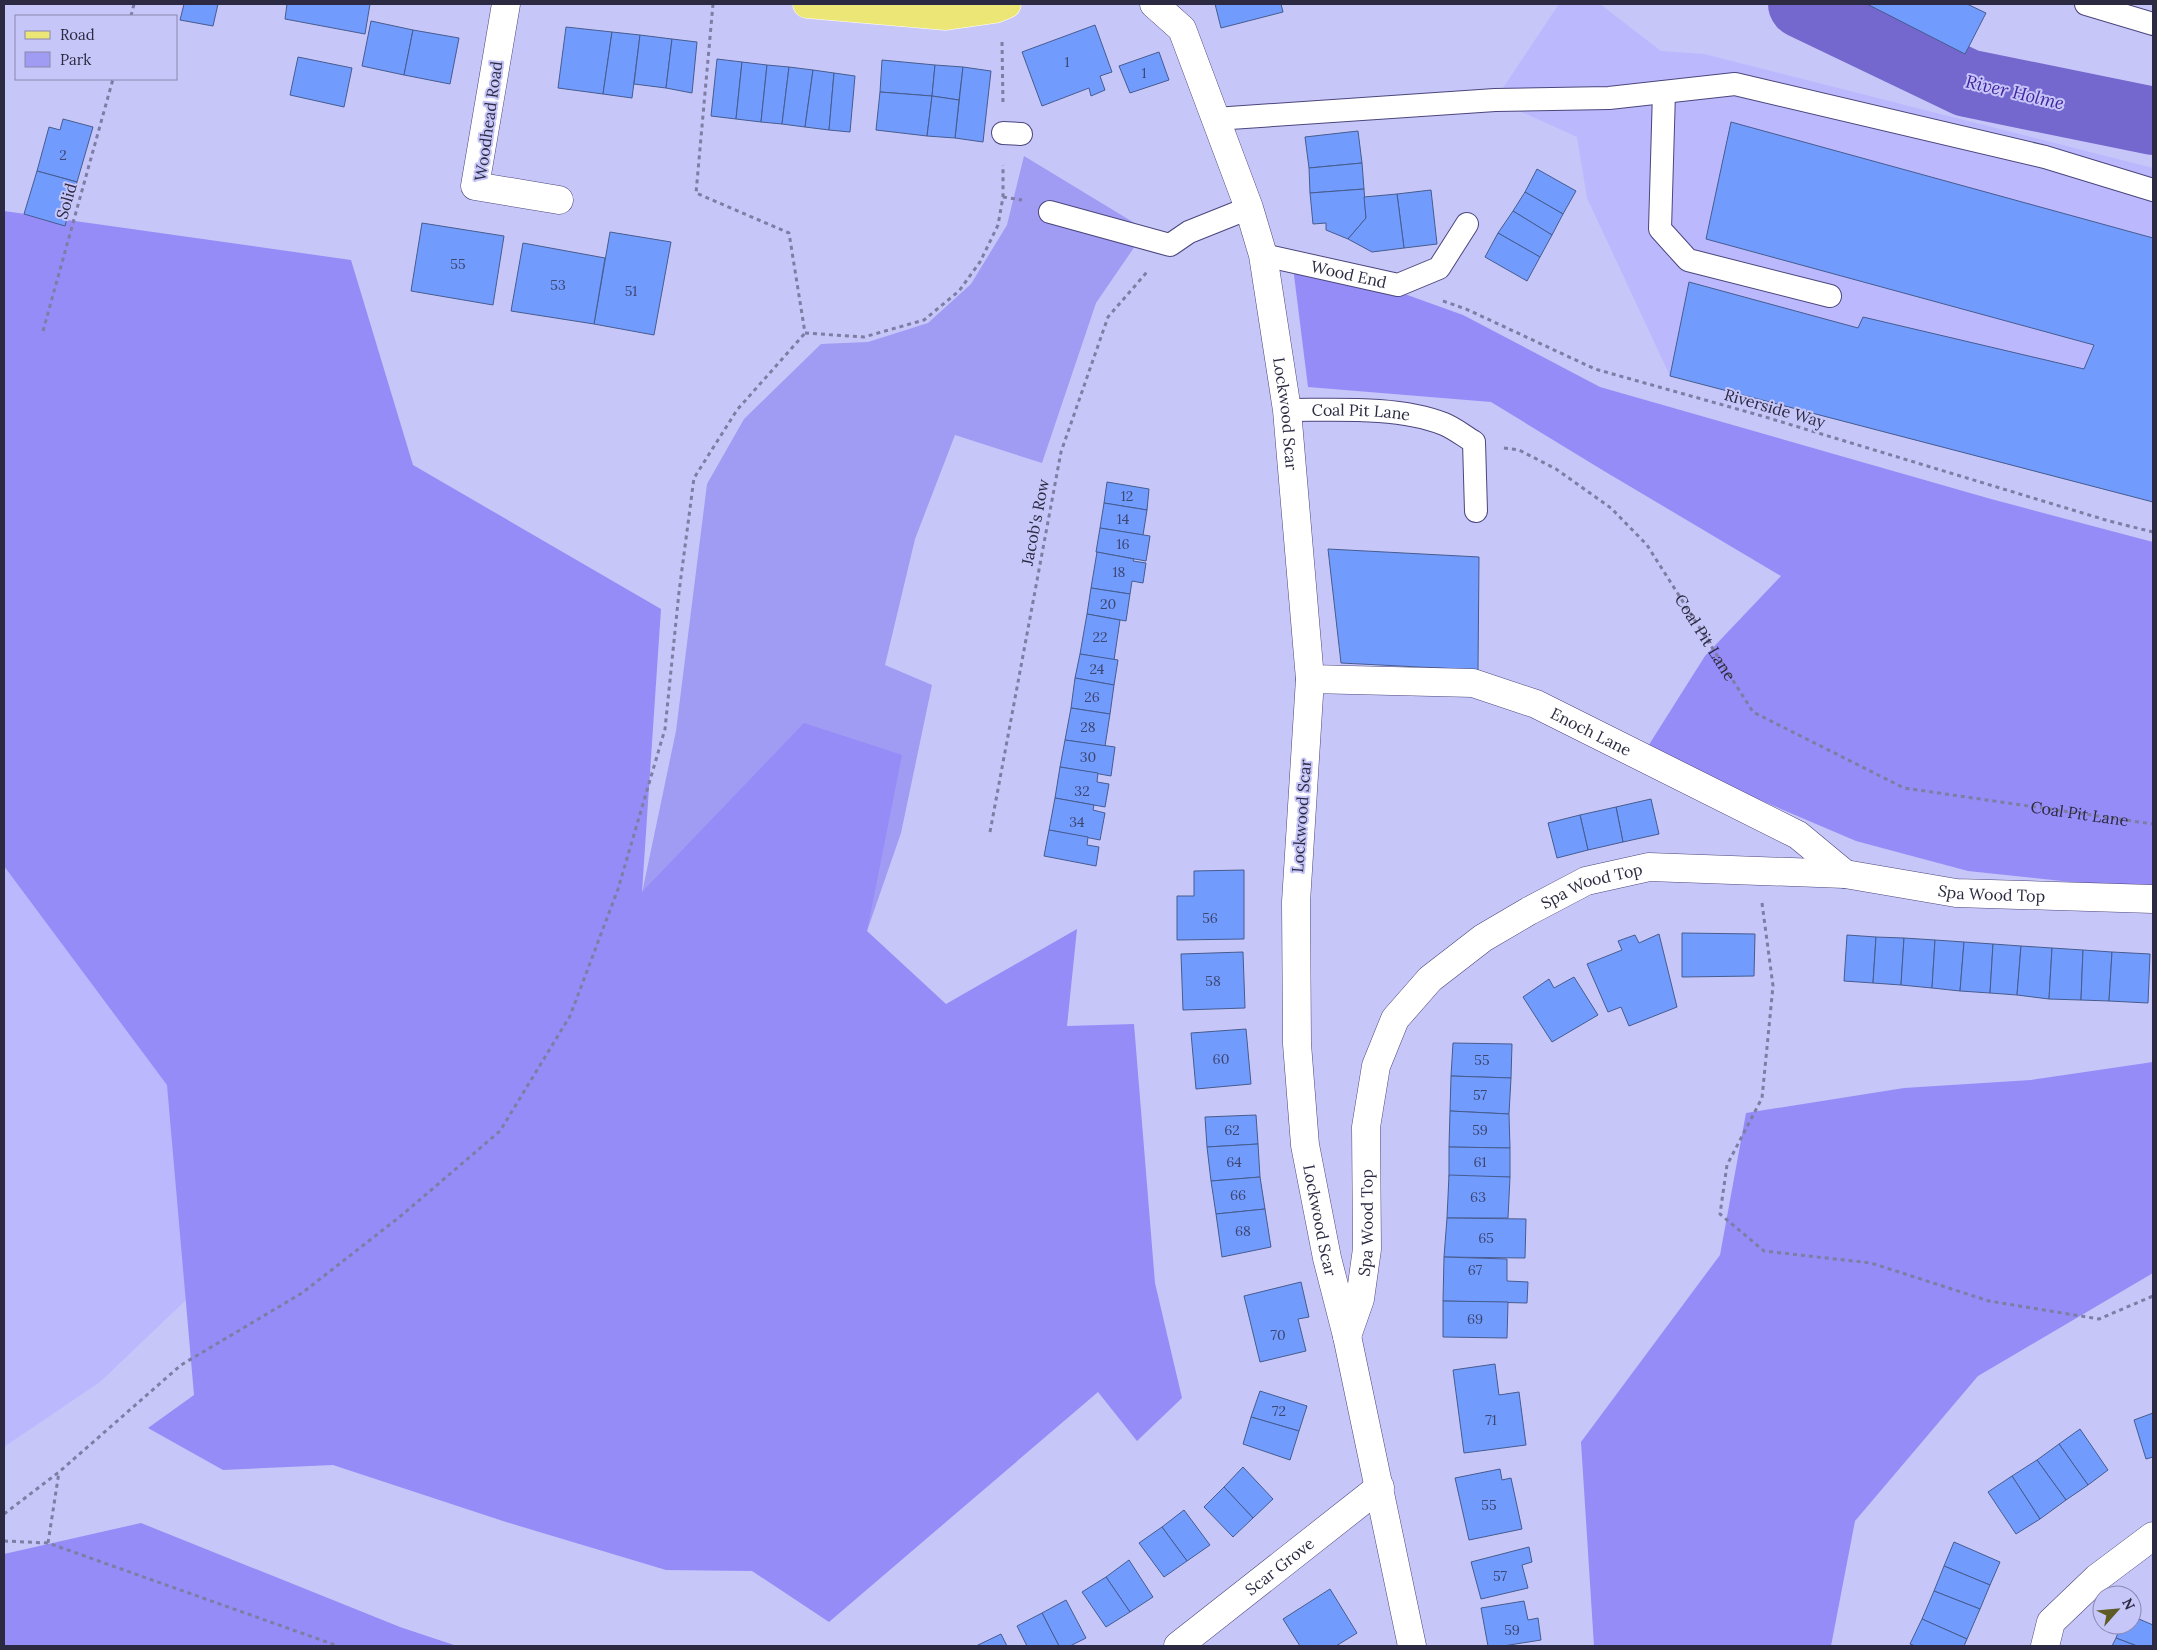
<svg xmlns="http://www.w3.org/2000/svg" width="2157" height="1650" font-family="Lora,serif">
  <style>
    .built { fill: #bbb8fe }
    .green { fill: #a09bf3 }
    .forest { fill: #968cf7 }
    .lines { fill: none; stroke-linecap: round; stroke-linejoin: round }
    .river { stroke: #7468cf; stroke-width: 68 }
    .building { fill: #729bfe; stroke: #465c8f }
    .lane-casing { stroke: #4b467c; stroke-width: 24 }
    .street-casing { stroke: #4b467c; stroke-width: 29 }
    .primary-casing { stroke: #fff; stroke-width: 29 }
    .path { stroke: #7e7da3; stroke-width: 3; stroke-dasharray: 4 4; stroke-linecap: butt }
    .lane { stroke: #fff; stroke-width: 22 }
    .street { stroke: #fff; stroke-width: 28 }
    .primary { stroke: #ece676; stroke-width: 28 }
    .labels { text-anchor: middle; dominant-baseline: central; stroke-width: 4; stroke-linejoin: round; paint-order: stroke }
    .number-label { font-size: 14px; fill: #3d4671 }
    .street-label { font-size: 16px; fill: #2b2a42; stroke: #c7c6f9 }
    .water-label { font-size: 18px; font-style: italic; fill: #43249f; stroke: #c7c6f9 }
  </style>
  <rect width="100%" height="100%" fill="#c7c6f9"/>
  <g class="built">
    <path d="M 1559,4 L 1600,4 L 1661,51 L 1704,54 L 2153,168 L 2153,502 L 1670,376 L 1587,198 L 1577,137 L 1495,100 Z"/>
    <path d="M 4,813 L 275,1215 L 100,1382 L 4,1447 Z"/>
  </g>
  <path class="green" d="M 1024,156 L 1146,230 L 1096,303 L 1042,463 L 955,435 L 915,539 L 885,665 L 932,685 L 901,833 L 867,931 L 642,893 L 676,731 L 707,484 L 744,419 L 821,344 L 868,342 L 928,323 L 971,284 L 1007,225 Z"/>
  <g class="forest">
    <path d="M 4,211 L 351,260 L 413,465 L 661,609 L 642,892 L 804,723 L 902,755 L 867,931 L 946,1004 L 1077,929 L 1067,1026 L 1134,1024 L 1155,1283 L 1182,1398 L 1137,1441 L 1098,1392 L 829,1622 L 752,1571 L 666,1570 L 506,1522 L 333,1465 L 223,1470 L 148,1428 L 194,1395 L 167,1085 L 4,866 Z"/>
    <path d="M 1293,267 L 1374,283 L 1463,315 L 1600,387 L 1991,499 L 2153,542 L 2153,886 L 2108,886 L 1968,871 L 1856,841 L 1645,751 L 1705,656 L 1781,576 L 1604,471 L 1491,402 L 1308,387 Z"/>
    <path d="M 2153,1062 L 2153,1273 L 1978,1376 L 1855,1521 L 1831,1646 L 1594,1646 L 1581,1442 L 1720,1255 L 1746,1113 L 1904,1088 L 2031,1080 Z"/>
    <path d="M 141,1523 L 400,1627 L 457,1646 L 4,1646 L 4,1554 Z"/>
  </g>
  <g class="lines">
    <path class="river" d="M 1802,4 L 1967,83 L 2153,121"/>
  </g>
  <g class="building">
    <path d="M 184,4 L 218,4 L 213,26 L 180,20 Z"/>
    <path d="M 287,4 L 370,4 L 365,34 L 285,19 Z"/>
    <path d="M 1215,4 L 1281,4 L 1283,12 L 1221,28 Z"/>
    <path d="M 1867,4 L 1967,4 L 1986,13 L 1965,54 Z"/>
    <path d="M 371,21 L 413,30 L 404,75 L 362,66 Z"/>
    <path d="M 1095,25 L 1112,72 L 1100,76 L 1105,90 L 1091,96 L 1089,88 L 1042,106 L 1022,52 Z"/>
    <path d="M 566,27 L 612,32 L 603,94 L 558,88 Z"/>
    <path d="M 413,30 L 459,38 L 450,84 L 404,75 Z"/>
    <path d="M 612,32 L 640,35 L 632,98 L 603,94 Z"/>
    <path d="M 640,35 L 672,39 L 666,88 L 634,84 Z"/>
    <path d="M 672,39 L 697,42 L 692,93 L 666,88 Z"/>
    <path d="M 1159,52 L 1169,80 L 1130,93 L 1119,66 Z"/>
    <path d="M 298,57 L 352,68 L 344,107 L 290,95 Z"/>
    <path d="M 717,59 L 742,62 L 736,119 L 711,116 Z"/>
    <path d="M 882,60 L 935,65 L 932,96 L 880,92 Z"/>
    <path d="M 742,62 L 767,65 L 761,122 L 736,119 Z"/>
    <path d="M 767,65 L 789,67 L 782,124 L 761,122 Z"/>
    <path d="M 935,65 L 963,67 L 959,100 L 932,96 Z"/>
    <path d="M 789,67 L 813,70 L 805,127 L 782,124 Z"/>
    <path d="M 963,67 L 991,71 L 983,142 L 955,138 Z"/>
    <path d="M 813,70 L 834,73 L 829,130 L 805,127 Z"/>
    <path d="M 834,73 L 855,76 L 850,132 L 829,130 Z"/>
    <path d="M 880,92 L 932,96 L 927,136 L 876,130 Z"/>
    <path d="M 932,96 L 959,100 L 955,138 L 927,136 Z"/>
    <path d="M 63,119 L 93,127 L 77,182 L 37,171 L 49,127 L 60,130 Z"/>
    <path d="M 1731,122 L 2153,238 L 2153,502 L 1670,376 L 1689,282 L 1858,328 L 1863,317 L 2084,369 L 2094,345 L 1706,239 Z"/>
    <path d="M 1358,131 L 1362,163 L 1309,168 L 1305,137 Z"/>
    <path d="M 1362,163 L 1364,189 L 1310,193 L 1309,168 Z"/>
    <path d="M 1537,169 L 1576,191 L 1563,214 L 1525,192 Z"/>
    <path d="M 37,171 L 77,182 L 65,226 L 24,214 Z"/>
    <path d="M 1364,189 L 1366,218 L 1348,239 L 1326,230 L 1326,223 L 1313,224 L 1310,193 Z"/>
    <path d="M 1431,190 L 1437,244 L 1404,248 L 1397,194 Z"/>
    <path d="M 1525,192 L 1563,214 L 1552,235 L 1513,211 Z"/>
    <path d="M 1397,194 L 1404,248 L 1372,252 L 1348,239 L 1366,218 L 1364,197 Z"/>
    <path d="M 1513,211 L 1552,235 L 1540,257 L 1498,233 Z"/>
    <path d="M 422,223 L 504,236 L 493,305 L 411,291 Z"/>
    <path d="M 610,232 L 671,242 L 654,335 L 594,324 Z"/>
    <path d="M 1498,233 L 1540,257 L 1527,281 L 1485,257 Z"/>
    <path d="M 523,243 L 605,258 L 594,324 L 511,311 Z"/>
    <path d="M 1107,482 L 1149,489 L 1147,510 L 1104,503 Z"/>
    <path d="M 1104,503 L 1147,510 L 1143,535 L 1100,528 Z"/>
    <path d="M 1100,528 L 1150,536 L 1146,561 L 1096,552 Z"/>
    <path d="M 1328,549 L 1479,557 L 1478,670 L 1341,663 Z"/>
    <path d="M 1097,552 L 1134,559 L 1133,561 L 1146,563 L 1143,583 L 1132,581 L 1130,594 L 1091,588 Z"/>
    <path d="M 1091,588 L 1130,594 L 1126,621 L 1087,614 Z"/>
    <path d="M 1087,614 L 1120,620 L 1114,660 L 1080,654 Z"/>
    <path d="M 1080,654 L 1118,660 L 1114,685 L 1075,678 Z"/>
    <path d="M 1075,678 L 1114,685 L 1110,714 L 1071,708 Z"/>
    <path d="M 1071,708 L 1110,714 L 1105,746 L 1065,740 Z"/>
    <path d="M 1065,740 L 1115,747 L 1111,776 L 1060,767 Z"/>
    <path d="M 1060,767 L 1098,773 L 1097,782 L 1109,784 L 1105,807 L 1055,798 Z"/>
    <path d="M 1055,798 L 1094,805 L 1093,810 L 1105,813 L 1100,840 L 1049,830 Z"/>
    <path d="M 1651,799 L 1659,834 L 1623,842 L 1616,807 Z"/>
    <path d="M 1616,807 L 1623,842 L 1588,850 L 1580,815 Z"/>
    <path d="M 1580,815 L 1588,850 L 1557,858 L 1548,823 Z"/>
    <path d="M 1049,830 L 1088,837 L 1087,845 L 1099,847 L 1096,866 L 1044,856 Z"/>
    <path d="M 1244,870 L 1244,939 L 1177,940 L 1177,896 L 1194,896 L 1194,871 Z"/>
    <path d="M 1682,933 L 1755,934 L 1754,976 L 1682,977 Z"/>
    <path d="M 1659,934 L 1677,1007 L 1629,1026 L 1621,1007 L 1608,1012 L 1587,964 L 1622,950 L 1618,941 L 1635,935 L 1639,943 Z"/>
    <path d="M 1847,935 L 1876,937 L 1873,983 L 1844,981 Z"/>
    <path d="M 1876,937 L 1904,938 L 1901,985 L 1873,983 Z"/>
    <path d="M 1904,938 L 1935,940 L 1932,988 L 1901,985 Z"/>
    <path d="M 1935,940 L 1964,942 L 1960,991 L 1932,988 Z"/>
    <path d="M 1964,942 L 1993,944 L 1990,993 L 1960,991 Z"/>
    <path d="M 1993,944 L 2021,946 L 2017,995 L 1990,993 Z"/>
    <path d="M 2021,946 L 2052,948 L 2049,999 L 2017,995 Z"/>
    <path d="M 2052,948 L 2083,950 L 2081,1000 L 2049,999 Z"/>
    <path d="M 2083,950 L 2112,952 L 2109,1001 L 2081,1000 Z"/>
    <path d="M 1243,952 L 1245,1008 L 1183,1010 L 1181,954 Z"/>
    <path d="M 2112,952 L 2150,954 L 2148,1003 L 2109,1001 Z"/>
    <path d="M 1574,977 L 1598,1015 L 1552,1042 L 1523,997 L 1549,979 L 1554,988 Z"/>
    <path d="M 1246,1029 L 1251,1084 L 1196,1089 L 1191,1033 Z"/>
    <path d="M 1453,1043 L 1512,1044 L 1511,1078 L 1451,1076 Z"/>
    <path d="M 1451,1076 L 1511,1078 L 1509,1114 L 1450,1111 Z"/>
    <path d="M 1450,1111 L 1509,1114 L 1510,1148 L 1449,1147 Z"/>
    <path d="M 1256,1115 L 1258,1144 L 1207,1147 L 1205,1117 Z"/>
    <path d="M 1258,1144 L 1260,1177 L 1211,1181 L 1207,1147 Z"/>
    <path d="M 1449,1147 L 1510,1148 L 1510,1177 L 1449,1177 Z"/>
    <path d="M 1449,1175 L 1510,1177 L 1508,1218 L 1447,1218 Z"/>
    <path d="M 1260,1177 L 1265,1209 L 1216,1214 L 1211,1181 Z"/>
    <path d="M 1265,1209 L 1271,1247 L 1222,1257 L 1216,1214 Z"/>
    <path d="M 1447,1218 L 1526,1219 L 1525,1258 L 1444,1257 Z"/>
    <path d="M 1444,1257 L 1507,1259 L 1507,1281 L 1528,1282 L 1527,1303 L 1443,1301 Z"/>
    <path d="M 1301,1282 L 1309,1317 L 1298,1319 L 1306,1351 L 1260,1362 L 1244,1296 Z"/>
    <path d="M 1443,1301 L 1508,1302 L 1507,1338 L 1443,1337 Z"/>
    <path d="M 1495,1364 L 1499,1395 L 1519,1392 L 1526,1445 L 1464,1453 L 1453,1370 Z"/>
    <path d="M 1260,1391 L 1307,1406 L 1299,1431 L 1251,1417 Z"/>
    <path d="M 2153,1413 L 2153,1457 L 2146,1459 L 2134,1420 Z"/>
    <path d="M 1251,1417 L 1299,1431 L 1290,1460 L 1243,1444 Z"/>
    <path d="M 2080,1429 L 2108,1470 L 2088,1485 L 2059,1444 Z"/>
    <path d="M 2059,1444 L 2088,1485 L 2066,1500 L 2037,1460 Z"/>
    <path d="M 2037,1460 L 2066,1500 L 2040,1519 L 2012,1476 Z"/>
    <path d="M 1243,1467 L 1273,1499 L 1253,1518 L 1224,1487 Z"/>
    <path d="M 1500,1469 L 1502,1480 L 1511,1478 L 1522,1529 L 1469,1540 L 1455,1478 Z"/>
    <path d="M 2012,1476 L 2040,1519 L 2016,1534 L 1988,1492 Z"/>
    <path d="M 1224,1487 L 1253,1518 L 1233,1537 L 1204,1507 Z"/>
    <path d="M 1184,1510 L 1210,1545 L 1187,1561 L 1162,1527 Z"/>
    <path d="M 1162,1527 L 1187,1561 L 1164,1577 L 1139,1543 Z"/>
    <path d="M 1954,1542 L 2000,1562 L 1990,1585 L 1944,1566 Z"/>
    <path d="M 1529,1547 L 1532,1562 L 1522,1565 L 1528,1588 L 1481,1599 L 1471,1562 Z"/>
    <path d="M 1129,1560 L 1153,1597 L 1130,1612 L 1106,1577 Z"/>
    <path d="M 1944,1566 L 1990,1585 L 1980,1609 L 1934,1591 Z"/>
    <path d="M 1106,1577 L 1130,1612 L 1106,1627 L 1082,1592 Z"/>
    <path d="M 1330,1589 L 1357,1633 L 1336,1646 L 1300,1646 L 1283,1619 Z"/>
    <path d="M 1934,1591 L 1980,1609 L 1967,1639 L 1922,1619 Z"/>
    <path d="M 1066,1600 L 1086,1638 L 1070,1646 L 1059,1646 L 1042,1613 Z"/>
    <path d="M 1524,1601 L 1528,1620 L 1538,1618 L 1541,1640 L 1503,1646 L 1488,1646 L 1481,1608 Z"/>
    <path d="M 1042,1613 L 1059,1646 L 1027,1646 L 1017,1626 Z"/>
    <path d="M 2132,1616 L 2153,1625 L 2153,1646 L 2137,1646 L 2116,1638 L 2121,1625 L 2132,1625 Z"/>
    <path d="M 1922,1619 L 1967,1639 L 1964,1646 L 1915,1646 L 1910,1644 Z"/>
    <path d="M 1001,1634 L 1007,1646 L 976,1646 Z"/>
    <path d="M 2116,1638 L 2137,1646 L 2112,1646 Z"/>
  </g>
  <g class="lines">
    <g class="lane-casing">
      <g id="lane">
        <path d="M 2086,4 L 2153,24"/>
        <path d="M 1664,92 L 1660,229 L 1688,260 L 1830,296"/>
        <path d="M 1215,119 L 1495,100 L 1609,98 L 1735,84 L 2045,157 L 2153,190"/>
        <path d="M 1003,133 L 1021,134"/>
        <path d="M 1050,212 L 1170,245 L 1189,232 L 1249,208"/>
        <path id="s2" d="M 1263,255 L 1398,285 L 1439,268 L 1467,224"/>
        <path id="s3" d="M 1287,410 C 1335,410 1399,406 1444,424 C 1454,428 1464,436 1474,442 L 1476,511"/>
      </g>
    </g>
    <g class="street-casing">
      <g id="street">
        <path d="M 506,4 L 475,186 L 559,200"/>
        <path id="s4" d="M 1154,4 L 1182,29 L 1249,208 L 1263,255 L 1287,410 L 1310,679 L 1296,902 L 1297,1044 L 1305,1145 L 1327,1258 L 1347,1336 L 1412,1646"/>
        <path id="s5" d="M 1310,679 L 1473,683 L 1536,704 L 1798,835 L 1845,874"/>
        <path id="s6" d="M 1347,1336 L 1360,1299 L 1367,1249 L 1366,1127 L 1376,1066 L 1395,1019 L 1430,979 L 1483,938 L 1529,911 L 1586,881 L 1649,867 L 1845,874 L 1956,893 L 2153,899"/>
        <path id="s7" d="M 1178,1646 L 1380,1487"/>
        <path d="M 2045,1646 L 2051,1622 L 2097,1578 L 2153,1536"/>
      </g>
    </g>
    <g class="primary-casing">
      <path id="primary" d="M 807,4 L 946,16 L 995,9 L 1007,4"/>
    </g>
    <g class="path">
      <path d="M 713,4 L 696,193 L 789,233 L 805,333"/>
      <path d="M 131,16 L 134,4"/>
      <path d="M 1002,42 L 1003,104"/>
      <path d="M 1003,197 L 1022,200"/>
      <path d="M 1443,301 L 1466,309 L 1595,369 L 1762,416 L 2109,521 L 2153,532"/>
      <path d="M 43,331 L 113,79"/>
      <path d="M 805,333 L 864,337 L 924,320 L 959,291 L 980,262 L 998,225 L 1003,197 L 1003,165"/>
      <path id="s1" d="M 1504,448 L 1519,450 L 1556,469 L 1611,508 L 1647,545 L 1753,712 L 1904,788 L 2153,824"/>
      <path d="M 990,832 L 1061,452 L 1108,317 L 1147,272"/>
      <path d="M 1762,903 L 1773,986 L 1762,1098 L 1727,1165 L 1720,1214 L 1764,1251 L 1871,1263 L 1989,1301 L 2099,1319 L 2153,1296"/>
      <path d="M 4,1514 L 59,1472 L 181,1365 L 302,1293 L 402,1215 L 500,1131 L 570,1016 L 618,889 L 665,729 L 679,592 L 694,478 L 737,410 L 805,333"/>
      <path d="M 4,1541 L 48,1543 L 338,1646"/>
      <path d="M 48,1543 L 59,1472"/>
    </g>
    <use href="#lane" class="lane"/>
    <use href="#street" class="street"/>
    <use href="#primary" class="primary"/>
  </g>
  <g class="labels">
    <g class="number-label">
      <text x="1067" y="62">1</text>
      <text x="1144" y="73">1</text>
      <text x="63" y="155">2</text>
      <text x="458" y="264">55</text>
      <text x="558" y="285">53</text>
      <text x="631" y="291">51</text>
      <text x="1127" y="496">12</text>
      <text x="1123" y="519">14</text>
      <text x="1123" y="544">16</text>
      <text x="1119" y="572">18</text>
      <text x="1108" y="604">20</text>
      <text x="1100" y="637">22</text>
      <text x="1097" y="669">24</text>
      <text x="1092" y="697">26</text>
      <text x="1088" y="727">28</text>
      <text x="1088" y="757">30</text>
      <text x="1082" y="791">32</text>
      <text x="1077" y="822">34</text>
      <text x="1210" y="918">56</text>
      <text x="1213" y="981">58</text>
      <text x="1221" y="1059">60</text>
      <text x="1482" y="1060">55</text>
      <text x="1480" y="1095">57</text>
      <text x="1232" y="1130">62</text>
      <text x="1480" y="1130">59</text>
      <text x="1234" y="1162">64</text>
      <text x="1480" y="1162">61</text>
      <text x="1238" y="1195">66</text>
      <text x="1478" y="1197">63</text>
      <text x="1243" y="1231">68</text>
      <text x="1486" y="1238">65</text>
      <text x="1475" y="1270">67</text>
      <text x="1475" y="1319">69</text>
      <text x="1278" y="1335">70</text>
      <text x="1279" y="1411">72</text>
      <text x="1491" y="1420">71</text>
      <text x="1489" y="1505">55</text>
      <text x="1500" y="1576">57</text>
      <text x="1512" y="1630">59</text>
    </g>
    <g class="street-label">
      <text transform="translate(488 121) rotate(-82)">Woodhead Road</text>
      <text transform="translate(66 201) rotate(-74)">Solid</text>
      <text stroke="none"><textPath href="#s2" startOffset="88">Wood End</textPath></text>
      <text transform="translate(1775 408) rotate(16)">Riverside Way</text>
      <text stroke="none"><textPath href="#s4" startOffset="438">Lockwood Scar</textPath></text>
      <text stroke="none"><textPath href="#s3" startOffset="74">Coal Pit Lane</textPath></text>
      <text transform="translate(1035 522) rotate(-79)">Jacob's Row</text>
      <text stroke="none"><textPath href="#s1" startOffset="285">Coal Pit Lane</textPath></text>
      <text stroke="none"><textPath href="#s5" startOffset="291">Enoch Lane</textPath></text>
      <text stroke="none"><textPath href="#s1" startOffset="720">Coal Pit Lane</textPath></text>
      <text transform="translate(1301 816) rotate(-86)">Lockwood Scar</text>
      <text stroke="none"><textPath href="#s6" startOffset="566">Spa Wood Top</textPath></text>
      <text stroke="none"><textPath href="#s6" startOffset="971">Spa Wood Top</textPath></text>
      <text stroke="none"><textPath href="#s4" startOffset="1248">Lockwood Scar</textPath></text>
      <text stroke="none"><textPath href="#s6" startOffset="116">Spa Wood Top</textPath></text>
      <text stroke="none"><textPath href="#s7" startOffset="129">Scar Grove</textPath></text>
    </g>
    <g class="water-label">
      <text transform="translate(2015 92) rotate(13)">River Holme</text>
    </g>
  </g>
  <rect width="2157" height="1650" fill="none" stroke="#2b2a42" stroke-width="10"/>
  <rect x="15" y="15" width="162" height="65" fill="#c7c6f9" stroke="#8988b0"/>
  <rect x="25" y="31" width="25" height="8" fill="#ece676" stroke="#8988b0"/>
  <text x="60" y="40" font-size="15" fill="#2b2a42">Road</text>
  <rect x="25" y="52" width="25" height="15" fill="#a09bf3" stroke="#8988b0"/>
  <text x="60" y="65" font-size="15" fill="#2b2a42">Park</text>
  <g transform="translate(2117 1610) rotate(63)"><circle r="24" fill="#c7c6f9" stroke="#8988b0"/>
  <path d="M0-4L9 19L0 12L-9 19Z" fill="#5e5b27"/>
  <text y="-8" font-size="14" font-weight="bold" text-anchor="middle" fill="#2b2a42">N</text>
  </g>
</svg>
